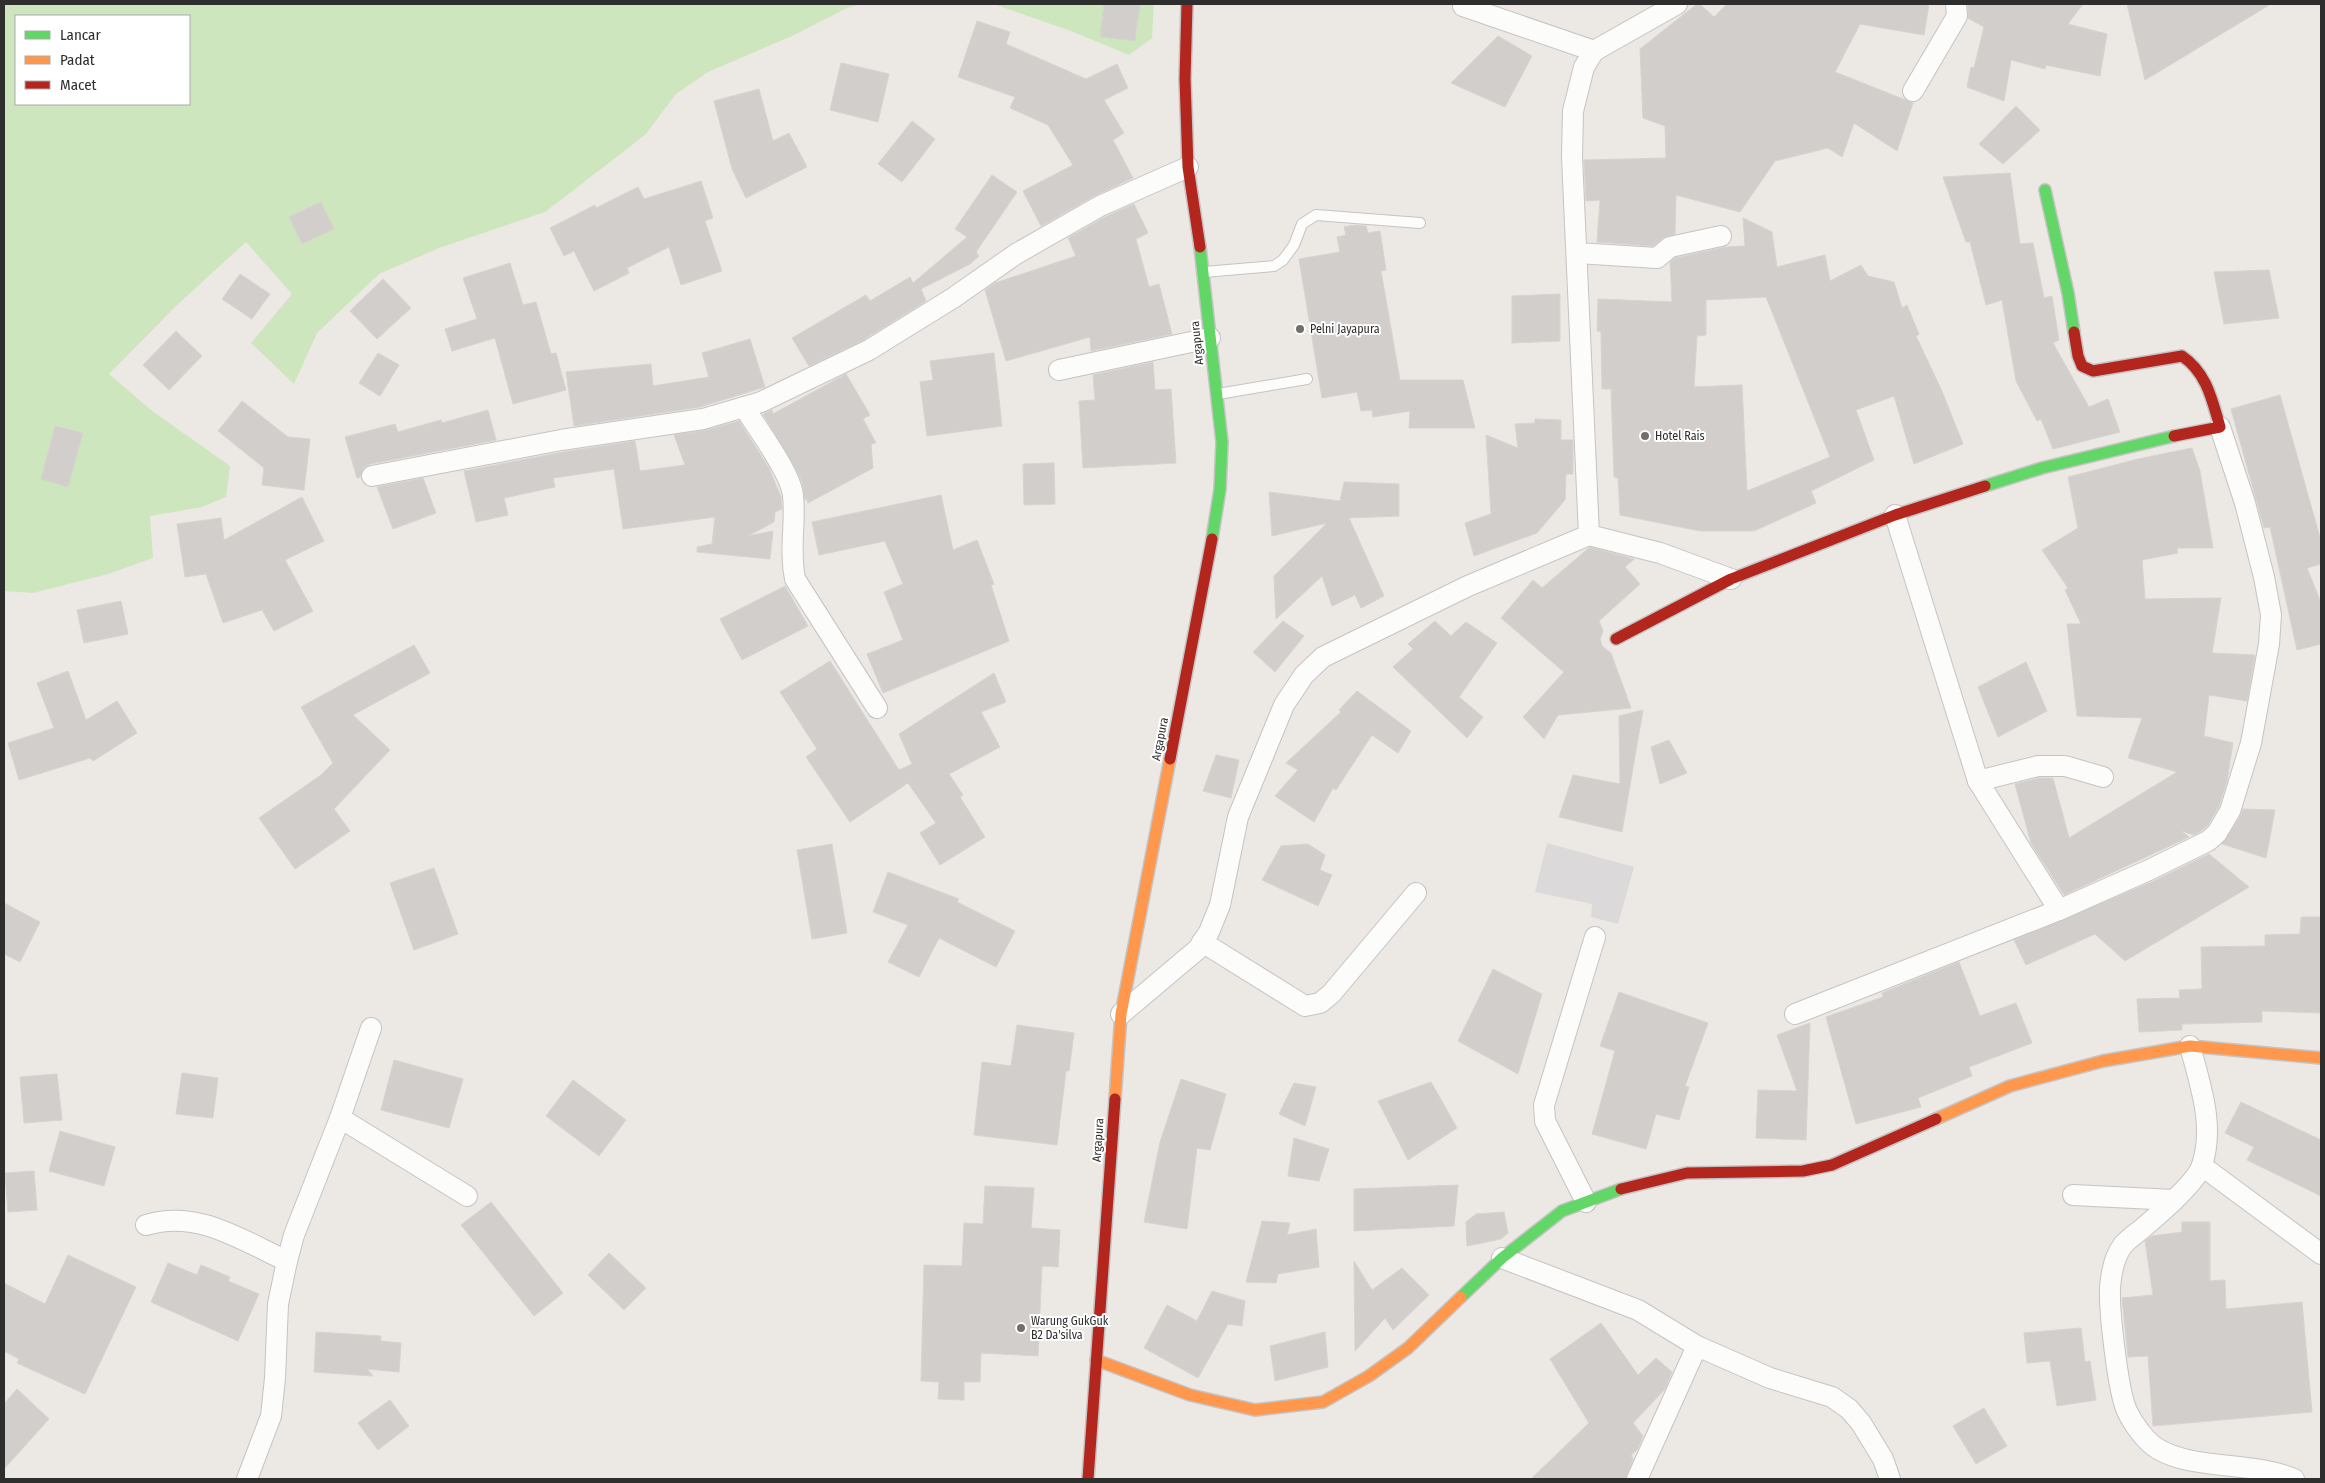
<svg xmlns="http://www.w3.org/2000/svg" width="2325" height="1483" font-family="'Fira Sans Condensed',sans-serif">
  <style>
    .industrial { fill: #dcd9db }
    .green { fill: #cee6be; fill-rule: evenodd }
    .building { fill: #d1cecb; stroke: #d7d4d0; fill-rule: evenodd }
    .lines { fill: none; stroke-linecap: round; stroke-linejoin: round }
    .lane-casing { stroke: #c5c4c5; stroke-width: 12 }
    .street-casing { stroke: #c5c4c5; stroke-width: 22 }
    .fast-casing { stroke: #c5c4c5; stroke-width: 14 }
    .slow-casing { stroke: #c5c4c5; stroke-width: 14 }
    .jam-casing { stroke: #c5c4c5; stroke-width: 14 }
    .lane { stroke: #fcfcfb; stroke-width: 10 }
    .street { stroke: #fcfcfb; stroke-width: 20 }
    .fast { stroke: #63d668; stroke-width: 11 }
    .slow { stroke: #ff974d; stroke-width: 11 }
    .jam { stroke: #b3261e; stroke-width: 11 }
    .poi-dot { fill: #706f6e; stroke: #fff; stroke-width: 2 }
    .labels { text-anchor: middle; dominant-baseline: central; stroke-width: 4; stroke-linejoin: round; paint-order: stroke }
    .poi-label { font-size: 12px; fill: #2e2e2e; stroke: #fff; text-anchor: start }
    .street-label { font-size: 12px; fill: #2e2e2e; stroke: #fff }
  </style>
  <rect width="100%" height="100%" fill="#ece8e4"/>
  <path class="industrial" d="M 1547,843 L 1634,867 L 1618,924 L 1591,917 L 1592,904 L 1535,892 Z"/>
  <g class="green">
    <path d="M 4,4 L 862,4 L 847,8 L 792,36 L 708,72 L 676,94 L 645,135 L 545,212 L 439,248 L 379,274 L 317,333 L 294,384 L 251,343 L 292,294 L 246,242 L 177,305 L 109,374 L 151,410 L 230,466 L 226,497 L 202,507 L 150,516 L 153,558 L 108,574 L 33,593 L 4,591 ZM 16,16 L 189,16 L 189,104 L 16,104 Z"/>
    <path d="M 994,4 L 1154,4 L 1152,38 L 1129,55 L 1076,33 Z"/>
  </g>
  <g class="building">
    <path d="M 1104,4 L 1140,4 L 1135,41 L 1100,37 Z"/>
    <path d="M 1697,4 L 1700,4 L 1714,17 L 1727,4 L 1929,4 L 1924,35 L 1860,24 L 1835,72 L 1913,103 L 1897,151 L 1854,123 L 1842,157 L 1828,148 L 1775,161 L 1740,212 L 1676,195 L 1675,234 L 1663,238 L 1653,246 L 1597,242 L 1600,200 L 1586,201 L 1584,160 L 1666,158 L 1665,126 L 1643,118 L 1640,49 Z"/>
    <path d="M 1968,4 L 2083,4 L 2068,24 L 2107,34 L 2100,76 L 2046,65 L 2045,69 L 2011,60 L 2004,101 L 1967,87 L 1971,67 L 1974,68 L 1984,27 L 1968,18 Z"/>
    <path d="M 2127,4 L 2271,4 L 2145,80 Z"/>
    <path d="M 977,21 L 1010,32 L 1006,44 L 1086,79 L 1117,64 L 1128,88 L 1104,100 L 1124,133 L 1113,140 L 1133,178 L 1094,196 L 1041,226 L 1023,191 L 1073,165 L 1048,125 L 1010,108 L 1015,97 L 958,77 Z"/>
    <path d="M 1498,36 L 1532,56 L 1505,107 L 1451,83 Z"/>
    <path d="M 841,63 L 889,74 L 878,122 L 830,110 Z"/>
    <path d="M 759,89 L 773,141 L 789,133 L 807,167 L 746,198 L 732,169 L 714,101 Z"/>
    <path d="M 2016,106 L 2040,130 L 2003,164 L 1979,144 Z"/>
    <path d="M 912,121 L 935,139 L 902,182 L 878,164 Z"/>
    <path d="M 2010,173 L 2020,244 L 2033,243 L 2044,298 L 2052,296 L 2059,340 L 2053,343 L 2089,407 L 2108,399 L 2120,432 L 2053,449 L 2041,419 L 2037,421 L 2016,381 L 2002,300 L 1986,305 L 1970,242 L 1966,242 L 1943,177 Z"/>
    <path d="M 992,175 L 1017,192 L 976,252 L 979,256 L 970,264 L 921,289 L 926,301 L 863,340 L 809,366 L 792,338 L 866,295 L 870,301 L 910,277 L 913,283 L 967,237 L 955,229 Z"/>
    <path d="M 701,181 L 713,218 L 705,221 L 722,271 L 681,285 L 669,247 L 627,268 L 629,273 L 594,291 L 574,251 L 564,256 L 550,228 L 595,205 L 596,208 L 638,187 L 644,199 Z"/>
    <path d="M 321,202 L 334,229 L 302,244 L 289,217 Z"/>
    <path d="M 1134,204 L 1148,233 L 1136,239 L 1149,287 L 1159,284 L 1172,334 L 1091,351 L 1090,337 L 1006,361 L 985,290 L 995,283 L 1076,256 L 1068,238 L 1105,217 Z"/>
    <path d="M 1743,218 L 1772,232 L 1777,267 L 1825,255 L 1830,281 L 1861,265 L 1868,276 L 1894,282 L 1902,308 L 1907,305 L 1919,334 L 1916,336 L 1941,389 L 1963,444 L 1914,464 L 1894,396 L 1856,410 L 1874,460 L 1811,491 L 1816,503 L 1754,531 L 1700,531 L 1620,515 L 1618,478 L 1614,477 L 1611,389 L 1602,389 L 1601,332 L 1597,331 L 1598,299 L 1672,302 L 1670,262 L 1675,258 L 1725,247 L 1745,246 ZM 1766,297 L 1830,457 L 1747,491 L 1742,385 L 1694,387 L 1697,336 L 1706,335 L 1706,300 Z"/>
    <path d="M 1355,225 L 1366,226 L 1368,233 L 1380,231 L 1386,270 L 1381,271 L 1400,380 L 1463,380 L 1475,428 L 1409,428 L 1410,411 L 1373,417 L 1372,410 L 1361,411 L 1357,392 L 1322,398 L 1299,259 L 1340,252 L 1337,237 L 1346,235 L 1344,227 Z"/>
    <path d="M 510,263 L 523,305 L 536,302 L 551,354 L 556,353 L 566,390 L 513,404 L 495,338 L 452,351 L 445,329 L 477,319 L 463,278 Z"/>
    <path d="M 2269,270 L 2279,318 L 2224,324 L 2214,272 Z"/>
    <path d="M 240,274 L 270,294 L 252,319 L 222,299 Z"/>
    <path d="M 383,279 L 411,308 L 377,339 L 350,311 Z"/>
    <path d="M 1560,294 L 1560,341 L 1512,343 L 1512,296 Z"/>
    <path d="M 176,331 L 202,356 L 169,390 L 143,365 Z"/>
    <path d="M 750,339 L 765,387 L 700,407 L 574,426 L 566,372 L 651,364 L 653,386 L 709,377 L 702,353 Z"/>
    <path d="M 378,353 L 399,365 L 380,396 L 359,383 Z"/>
    <path d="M 994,353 L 1002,426 L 927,436 L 920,382 L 933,380 L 930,361 Z"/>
    <path d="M 1153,362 L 1155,390 L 1171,389 L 1176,463 L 1083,468 L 1079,401 L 1095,400 L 1093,375 Z"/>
    <path d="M 846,374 L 870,415 L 863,419 L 876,443 L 871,444 L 873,468 L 808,503 L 807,499 L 805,500 L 802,482 L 796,469 L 763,414 L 772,410 L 773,414 Z"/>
    <path d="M 2280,395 L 2321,541 L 2321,564 L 2307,568 L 2321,603 L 2321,644 L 2297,650 L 2270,527 L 2264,528 L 2231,409 Z"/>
    <path d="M 242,401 L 288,437 L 310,439 L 304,490 L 262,485 L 264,468 L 218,431 Z"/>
    <path d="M 488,410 L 496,440 L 370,464 L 364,467 L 360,477 L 357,478 L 345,437 L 395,424 L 398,432 L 441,420 L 442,423 Z"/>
    <path d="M 1535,419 L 1561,420 L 1561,440 L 1573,440 L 1573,474 L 1566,474 L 1565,500 L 1537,533 L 1474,556 L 1465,523 L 1491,514 L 1486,435 L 1518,448 L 1515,424 L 1535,423 Z"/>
    <path d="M 739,421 L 769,468 L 781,497 L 782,509 L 775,512 L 774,522 L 748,536 L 773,531 L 770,559 L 697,552 L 697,547 L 712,544 L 715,517 L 623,529 L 614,469 L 553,478 L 555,487 L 504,498 L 508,515 L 476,522 L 464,471 L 563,452 L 635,441 L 640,471 L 685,465 L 674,435 L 706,430 Z"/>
    <path d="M 55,426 L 83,433 L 68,487 L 41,479 Z"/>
    <path d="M 2192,448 L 2200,471 L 2213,548 L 2177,548 L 2178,553 L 2142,560 L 2145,599 L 2221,598 L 2212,653 L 2255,655 L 2247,701 L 2209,695 L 2204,736 L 2233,743 L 2227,781 L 2219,806 L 2208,825 L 2201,831 L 2194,835 L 2181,831 L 2189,837 L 2064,895 L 2031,843 L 2015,784 L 2039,778 L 2053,778 L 2069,838 L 2177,772 L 2128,758 L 2142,718 L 2077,716 L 2067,624 L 2081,624 L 2065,590 L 2068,588 L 2042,550 L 2078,528 L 2068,477 L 2138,459 Z"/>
    <path d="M 1054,463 L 1055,504 L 1024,505 L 1023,464 Z"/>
    <path d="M 423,478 L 436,513 L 393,529 L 377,487 Z"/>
    <path d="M 1344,482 L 1399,484 L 1399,516 L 1349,518 L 1384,596 L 1361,608 L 1355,595 L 1332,606 L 1322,576 L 1276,619 L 1274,576 L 1327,523 L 1272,536 L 1269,492 L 1340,501 Z"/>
    <path d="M 941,495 L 953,550 L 977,540 L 994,584 L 991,585 L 1009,641 L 883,693 L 867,654 L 903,640 L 884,592 L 903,584 L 885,541 L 819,555 L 812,522 Z"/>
    <path d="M 302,497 L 324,541 L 285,560 L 313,611 L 274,631 L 262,610 L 223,623 L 206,574 L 185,577 L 177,524 L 221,518 L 224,540 Z"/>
    <path d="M 1590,547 L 1634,559 L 1625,567 L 1640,584 L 1599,621 L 1603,631 L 1600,639 L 1602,646 L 1611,653 L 1631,708 L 1558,715 L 1544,739 L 1523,717 L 1564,672 L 1501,618 L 1533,580 L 1542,588 Z"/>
    <path d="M 785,586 L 808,626 L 742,660 L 720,619 Z"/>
    <path d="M 121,601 L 128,634 L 84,643 L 77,610 Z"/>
    <path d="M 1283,621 L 1304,636 L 1275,672 L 1253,652 Z"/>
    <path d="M 1435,621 L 1451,636 L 1466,622 L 1497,643 L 1459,697 L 1483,717 L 1467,738 L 1393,667 L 1413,649 L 1408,644 Z"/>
    <path d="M 414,645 L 430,673 L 353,715 L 390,750 L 334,809 L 350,831 L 295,869 L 259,818 L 321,775 L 333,763 L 301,707 Z"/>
    <path d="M 830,661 L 899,770 L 912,764 L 899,734 L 994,673 L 1006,702 L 981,712 L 1000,747 L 949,774 L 963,795 L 960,797 L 985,837 L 940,865 L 920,833 L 936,823 L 908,783 L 850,822 L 806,757 L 817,749 L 780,692 Z"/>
    <path d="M 2026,662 L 2047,711 L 1998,737 L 1978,687 Z"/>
    <path d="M 68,671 L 86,720 L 117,701 L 137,733 L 93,761 L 90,758 L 19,780 L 8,743 L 54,728 L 37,683 Z"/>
    <path d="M 1357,691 L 1411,731 L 1398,753 L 1372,735 L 1336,790 L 1333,788 L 1314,822 L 1275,796 L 1298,770 L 1286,763 L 1341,712 L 1339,710 Z"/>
    <path d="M 1643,710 L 1622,832 L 1559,817 L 1573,775 L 1620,784 L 1619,716 Z"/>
    <path d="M 1669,740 L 1687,773 L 1660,784 L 1651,747 Z"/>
    <path d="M 1216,755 L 1239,760 L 1231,798 L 1203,791 Z"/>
    <path d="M 2243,809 L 2275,810 L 2266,858 L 2222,844 L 2240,817 Z"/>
    <path d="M 832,844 L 847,933 L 812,939 L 797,850 Z"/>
    <path d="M 1308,844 L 1325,855 L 1320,870 L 1332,875 L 1318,906 L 1262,880 L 1281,846 Z"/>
    <path d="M 2209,854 L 2249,887 L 2125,961 L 2095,934 L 2026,965 L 2014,940 L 2154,881 Z"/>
    <path d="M 434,868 L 458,934 L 414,950 L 390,883 Z"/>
    <path d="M 888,872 L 959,899 L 957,902 L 1015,931 L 996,967 L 939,938 L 919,977 L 888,962 L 908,925 L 873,912 Z"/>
    <path d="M 4,903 L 40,922 L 20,962 L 4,954 Z"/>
    <path d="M 2301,917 L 2321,917 L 2321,1013 L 2262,1011 L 2262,1022 L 2182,1024 L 2182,1030 L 2139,1032 L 2137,999 L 2180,998 L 2179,990 L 2202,989 L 2201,947 L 2265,946 L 2265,935 L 2300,934 Z"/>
    <path d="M 1959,962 L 1980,1016 L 2016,1003 L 2032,1043 L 1969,1067 L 1972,1076 L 1918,1098 L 1921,1107 L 1856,1124 L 1826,1017 L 1883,997 L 1882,993 Z"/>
    <path d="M 1493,969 L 1542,994 L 1518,1074 L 1458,1041 Z"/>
    <path d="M 1619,992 L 1708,1023 L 1685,1086 L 1689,1087 L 1679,1120 L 1656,1114 L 1646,1149 L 1592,1134 L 1615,1051 L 1600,1046 Z"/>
    <path d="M 1810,1023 L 1806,1140 L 1756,1138 L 1758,1090 L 1797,1091 L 1777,1035 Z"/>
    <path d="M 1017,1025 L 1074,1033 L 1069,1071 L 1066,1071 L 1057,1145 L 974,1135 L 982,1062 L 1011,1066 Z"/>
    <path d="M 394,1060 L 463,1079 L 449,1128 L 381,1110 Z"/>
    <path d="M 182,1073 L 218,1078 L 213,1118 L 176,1114 Z"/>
    <path d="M 57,1074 L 62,1120 L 24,1123 L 20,1077 Z"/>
    <path d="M 1181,1079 L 1226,1094 L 1210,1150 L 1197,1148 L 1187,1229 L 1144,1222 L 1160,1142 Z"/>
    <path d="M 573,1080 L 626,1120 L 599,1156 L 546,1116 Z"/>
    <path d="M 1431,1082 L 1457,1128 L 1408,1160 L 1378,1101 Z"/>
    <path d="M 1294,1083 L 1316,1087 L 1305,1126 L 1279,1114 Z"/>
    <path d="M 2241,1102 L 2321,1140 L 2321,1196 L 2247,1160 L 2254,1147 L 2225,1133 Z"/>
    <path d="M 60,1131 L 115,1147 L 104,1186 L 49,1171 Z"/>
    <path d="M 1294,1138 L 1329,1149 L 1319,1181 L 1288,1176 Z"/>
    <path d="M 34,1171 L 37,1210 L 8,1212 L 5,1173 Z"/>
    <path d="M 1458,1185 L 1454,1226 L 1354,1231 L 1354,1189 Z"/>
    <path d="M 985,1186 L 1034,1188 L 1031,1228 L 1060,1230 L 1058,1267 L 1042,1266 L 1038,1356 L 981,1353 L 980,1382 L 964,1382 L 964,1400 L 938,1399 L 939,1382 L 921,1381 L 924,1265 L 962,1266 L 964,1223 L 983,1224 Z"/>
    <path d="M 491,1202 L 563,1293 L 534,1316 L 461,1225 Z"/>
    <path d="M 1504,1212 L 1508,1233 L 1501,1239 L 1467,1246 L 1466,1222 L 1476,1214 Z"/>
    <path d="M 1262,1221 L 1290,1223 L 1287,1235 L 1316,1229 L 1319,1267 L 1278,1274 L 1276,1283 L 1246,1282 Z"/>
    <path d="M 2182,1222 L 2210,1222 L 2210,1281 L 2225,1280 L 2226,1309 L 2302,1302 L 2312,1412 L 2153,1426 L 2148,1356 L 2128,1357 L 2122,1298 L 2153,1295 L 2145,1241 L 2152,1236 L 2182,1232 Z"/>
    <path d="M 609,1253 L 646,1288 L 624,1310 L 588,1275 Z"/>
    <path d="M 68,1255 L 136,1287 L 85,1394 L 17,1363 L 19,1359 L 4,1351 L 4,1283 L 45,1304 Z"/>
    <path d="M 1354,1261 L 1372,1290 L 1402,1268 L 1429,1295 L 1393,1330 L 1385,1318 L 1355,1351 Z"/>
    <path d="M 168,1263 L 197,1275 L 201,1265 L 230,1277 L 228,1281 L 259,1294 L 238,1341 L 151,1302 Z"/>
    <path d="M 1212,1291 L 1245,1301 L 1242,1326 L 1228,1324 L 1198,1378 L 1144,1348 L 1167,1305 L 1197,1321 Z"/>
    <path d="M 1601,1323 L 1638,1375 L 1656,1358 L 1672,1372 L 1665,1389 L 1633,1423 L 1643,1436 L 1637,1450 L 1631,1455 L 1633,1459 L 1625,1479 L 1531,1479 L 1589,1423 L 1550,1359 Z"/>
    <path d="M 2081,1328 L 2085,1362 L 2090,1361 L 2096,1400 L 2057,1406 L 2050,1361 L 2027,1363 L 2024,1333 Z"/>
    <path d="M 316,1332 L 381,1336 L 381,1341 L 401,1343 L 399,1372 L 367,1369 L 373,1376 L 314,1372 Z"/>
    <path d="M 1325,1332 L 1328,1367 L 1275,1381 L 1270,1346 Z"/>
    <path d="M 17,1389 L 49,1419 L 4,1469 L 4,1404 Z"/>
    <path d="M 390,1400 L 409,1426 L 378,1450 L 358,1423 Z"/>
    <path d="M 1984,1408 L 2007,1446 L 1976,1464 L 1953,1426 Z"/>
  </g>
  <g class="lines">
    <g class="lane-casing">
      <g id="lane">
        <path d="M 1204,272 L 1274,266 L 1283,260 L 1294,245 L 1302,224 L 1316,215 L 1420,223"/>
        <path d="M 1218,394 L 1307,379"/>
      </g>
    </g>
    <g class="street-casing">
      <g id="street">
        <path d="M 1463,6 L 1594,51"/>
        <path d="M 1913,91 L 1957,16 L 1956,4"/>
        <path d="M 1577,253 L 1657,258 L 1670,247 L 1721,236"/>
        <path d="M 1059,370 L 1210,338"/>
        <path d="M 744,407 C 757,428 790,472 793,495 C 796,523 789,550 795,579 L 877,708"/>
        <path d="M 372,476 L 561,440 L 703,419 L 761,402 L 869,350 L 953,298 L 1016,254 L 1100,206 L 1188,167"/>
        <path d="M 1895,515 L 1978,781 L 2059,910"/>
        <path d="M 1589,535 L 1572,157 L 1573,111 L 1584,67 L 1594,51 L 1677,4"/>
        <path d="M 1978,781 L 2038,766 L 2065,766 L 2103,777"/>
        <path d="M 1202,942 L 1305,1006 L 1320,1003 L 1331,994 L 1416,893"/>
        <path d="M 1121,1014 L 1198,949 L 1209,932 L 1220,905 L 1238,817 L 1284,705 L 1304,675 L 1323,657 L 1468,586 L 1589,535 L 1660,553 L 1731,579"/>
        <path d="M 1795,1014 L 2059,910 L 2149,870 L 2208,841 L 2217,833 L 2230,811 L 2251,743 L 2269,644 L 2271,615 L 2264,577 L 2245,503 L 2220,427"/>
        <path d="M 2190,1046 C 2200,1085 2215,1125 2202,1165 C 2197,1182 2158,1215 2143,1228 C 2137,1233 2128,1239 2123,1245 C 2114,1257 2111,1273 2110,1288 C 2109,1311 2118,1392 2127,1411 C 2133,1424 2146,1442 2158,1449 C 2193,1470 2252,1461 2294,1479"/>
        <path d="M 340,1118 L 467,1196"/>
        <path d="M 2202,1166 L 2321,1254"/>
        <path d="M 2073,1195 L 2174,1200"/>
        <path d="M 1586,1202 L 1545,1121 L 1544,1105 L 1595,937"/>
        <path d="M 146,1225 C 197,1209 241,1240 287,1261"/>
        <path d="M 1502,1258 L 1638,1310 L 1697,1346 L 1770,1378 L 1832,1397 L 1849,1409 L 1861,1423 L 1883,1459 L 1890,1479"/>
        <path d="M 247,1479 L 271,1416 L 275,1378 L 278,1304 L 287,1261 L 294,1235 L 340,1118 L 371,1028"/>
        <path d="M 1637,1479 L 1697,1346"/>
      </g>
    </g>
    <g class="fast-casing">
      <g id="fast">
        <path d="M 2045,190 L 2068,293 L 2074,332"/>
        <path d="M 1200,247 L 1222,442 L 1220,489 L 1212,539"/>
        <path d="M 1985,486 L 2042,468 L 2174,436"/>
        <path d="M 1461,1297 L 1502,1258 L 1562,1211 L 1621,1189"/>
      </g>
    </g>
    <g class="slow-casing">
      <g id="slow">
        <path d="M 1115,1099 L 1121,1014 L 1170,759"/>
        <path d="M 1936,1119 L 2010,1086 L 2103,1061 L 2190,1046 L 2321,1058"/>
        <path d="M 1096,1360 L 1190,1395 L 1255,1410 L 1323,1402 L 1369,1376 L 1408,1348 L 1461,1297"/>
      </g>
    </g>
    <g class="jam-casing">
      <g id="jam">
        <path d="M 1187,4 L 1185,79 L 1188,167 L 1200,247"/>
        <path d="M 2074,332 L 2078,356 L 2082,366 L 2093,371 L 2182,356 C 2207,373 2212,400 2220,427 L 2174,436"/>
        <path d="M 1616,639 L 1731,579 L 1895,515 L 1985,486"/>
        <path d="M 1170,759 L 1212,539"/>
        <path d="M 1621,1189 L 1687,1173 L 1803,1171 L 1832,1165 L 1936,1119"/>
        <path d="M 1088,1479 L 1115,1099"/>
      </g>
    </g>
    <use href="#lane" class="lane"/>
    <use href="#street" class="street"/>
    <use href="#fast" class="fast"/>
    <use href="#slow" class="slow"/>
    <use href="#jam" class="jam"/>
  </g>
  <g class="poi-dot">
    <circle cx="1300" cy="329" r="5"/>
    <circle cx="1645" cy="436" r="5"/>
    <circle cx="1021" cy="1328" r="5"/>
  </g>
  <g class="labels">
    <g class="poi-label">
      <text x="1310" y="329">Pelni Jayapura</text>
      <text x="1655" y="436">Hotel Rais</text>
      <text x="1031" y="1321">Warung GukGuk<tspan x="1031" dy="14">B2 Da'silva</tspan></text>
    </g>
    <g class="street-label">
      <text transform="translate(1197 343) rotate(-96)">Argapura</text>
      <text transform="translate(1160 739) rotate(-79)">Argapura</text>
      <text transform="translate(1098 1140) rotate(-86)">Argapura</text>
    </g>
  </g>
  <rect width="2325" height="1483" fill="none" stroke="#2e2e2e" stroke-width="10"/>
  <rect x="15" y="15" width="175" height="90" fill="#ffffff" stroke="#ababab"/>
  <rect x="25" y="31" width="25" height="8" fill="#63d668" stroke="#ababab"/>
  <text x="60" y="40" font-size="15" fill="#2e2e2e">Lancar</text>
  <rect x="25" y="56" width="25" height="8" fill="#ff974d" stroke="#ababab"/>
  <text x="60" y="65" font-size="15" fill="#2e2e2e">Padat</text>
  <rect x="25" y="81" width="25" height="8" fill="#b3261e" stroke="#ababab"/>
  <text x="60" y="90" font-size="15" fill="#2e2e2e">Macet</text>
</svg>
